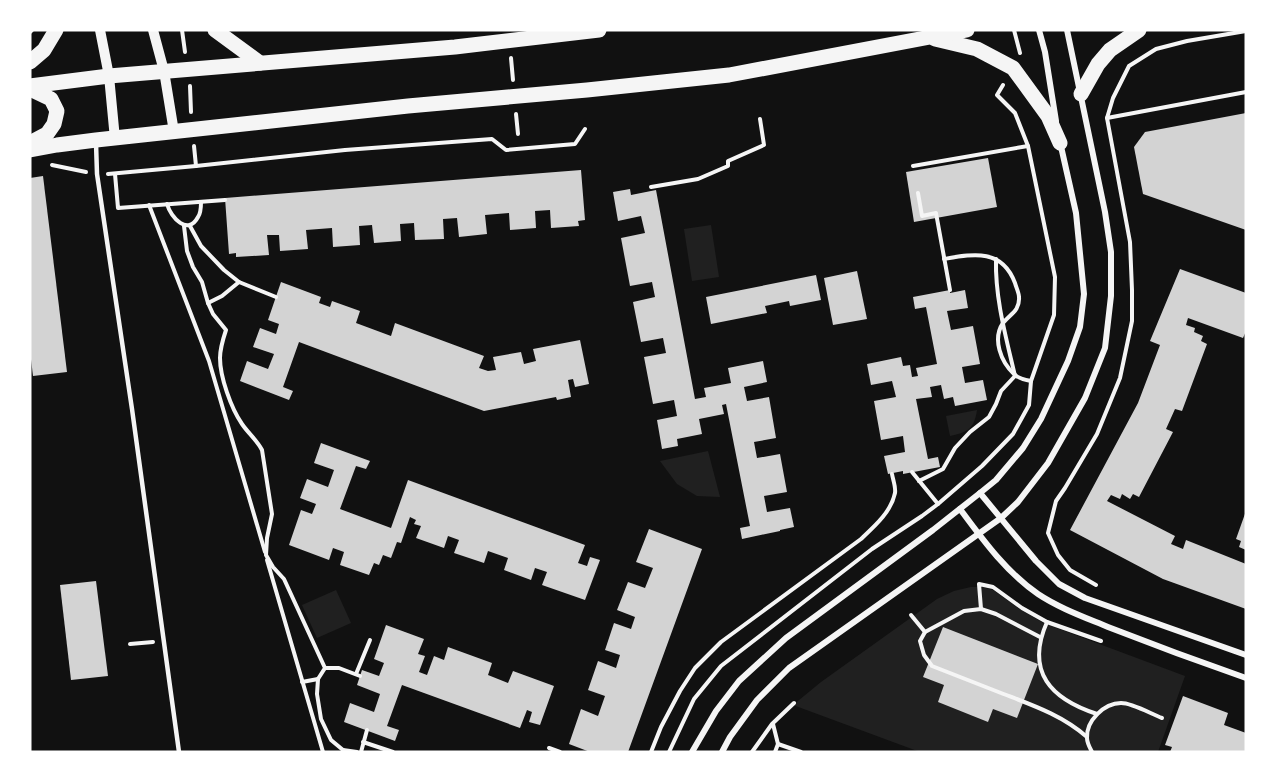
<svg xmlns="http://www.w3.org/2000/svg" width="1276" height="782" font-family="Roboto,sans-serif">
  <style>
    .green { fill: #202020 }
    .building { fill: #d3d3d3 }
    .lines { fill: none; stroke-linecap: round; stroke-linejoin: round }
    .path { stroke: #f5f5f5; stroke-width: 4 }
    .service { stroke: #f5f5f5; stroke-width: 4.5 }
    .minor { stroke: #f5f5f5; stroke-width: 6 }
    .tertiary { stroke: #f5f5f5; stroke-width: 10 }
    .primary { stroke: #f5f5f5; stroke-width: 15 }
  </style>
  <rect width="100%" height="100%" fill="#111"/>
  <g class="green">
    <path d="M 711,225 L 719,277 L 692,281 L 684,229 Z"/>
    <path d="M 977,410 C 974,429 968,432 950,436 L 946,416 Z"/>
    <path d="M 708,451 L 720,497 L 697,496 L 677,484 L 660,461 Z"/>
    <path d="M 971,587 L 982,587 L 993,590 L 1018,608 L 1043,623 L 1185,676 L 1158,752 L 920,752 L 793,705 L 821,682 L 937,599 L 954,591 Z"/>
    <path d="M 336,590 L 351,623 L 317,638 L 302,605 Z"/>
  </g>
  <g class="building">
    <path d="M 1246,113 L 1246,230 L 1143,194 L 1134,147 L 1145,132 Z"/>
    <path d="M 988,158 L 997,207 L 914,222 L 906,172 Z"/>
    <path d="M 581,170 L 585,220 L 578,221 L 579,226 L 551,228 L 550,210 L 535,211 L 536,228 L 510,230 L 509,213 L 485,215 L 487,234 L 459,237 L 457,218 L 443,219 L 444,239 L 415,240 L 414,223 L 400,224 L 401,241 L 374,243 L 372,225 L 359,226 L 360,245 L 333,247 L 332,228 L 306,230 L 308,249 L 280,251 L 279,235 L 267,235 L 269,255 L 236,257 L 236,253 L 229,254 L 225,198 Z"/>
    <path d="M 43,176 L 67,372 L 33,376 L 30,351 L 30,178 Z"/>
    <path d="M 630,189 L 631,195 L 656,190 L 695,399 L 706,397 L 704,388 L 731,383 L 728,368 L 763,361 L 767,382 L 744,387 L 747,401 L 769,397 L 776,438 L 754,442 L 757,458 L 780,454 L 787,492 L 764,496 L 767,512 L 790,508 L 794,527 L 780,530 L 780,531 L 742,539 L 740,528 L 750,526 L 726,404 L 722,405 L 724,414 L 699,419 L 702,434 L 677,439 L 678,446 L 662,449 L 657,420 L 677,416 L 674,400 L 653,404 L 644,357 L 666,353 L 663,338 L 641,342 L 633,302 L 655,297 L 652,282 L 630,286 L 621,238 L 645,233 L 641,216 L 618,221 L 613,192 Z"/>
    <path d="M 1180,269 L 1246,293 L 1246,331 L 1243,338 L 1188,318 L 1186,325 L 1195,328 L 1194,332 L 1203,336 L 1201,341 L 1207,344 L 1182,411 L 1175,409 L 1166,429 L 1173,432 L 1139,497 L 1133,494 L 1130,499 L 1122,494 L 1120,499 L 1111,495 L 1107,501 L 1175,536 L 1171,544 L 1183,549 L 1186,540 L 1246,564 L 1246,609 L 1163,579 L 1070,530 L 1138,403 L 1160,345 L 1150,341 Z"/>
    <path d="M 857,271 L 867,319 L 833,325 L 824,278 Z"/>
    <path d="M 816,275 L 821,300 L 790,306 L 789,301 L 765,306 L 767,313 L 711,324 L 706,297 Z"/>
    <path d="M 281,282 L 321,297 L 319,303 L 330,307 L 332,301 L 360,311 L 356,323 L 391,336 L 395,323 L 484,356 L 479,368 L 488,371 L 496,370 L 493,357 L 521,352 L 524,364 L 536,361 L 533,349 L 580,340 L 589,384 L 575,387 L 573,379 L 568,380 L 571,397 L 557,400 L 556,397 L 484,411 L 299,342 L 283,387 L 293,391 L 289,400 L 240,381 L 247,361 L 268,369 L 274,354 L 253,347 L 260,328 L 276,334 L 279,324 L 268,320 Z"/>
    <path d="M 950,290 L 950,293 L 965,290 L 968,308 L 947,311 L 951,330 L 973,326 L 980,364 L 962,367 L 965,383 L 983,380 L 987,400 L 955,406 L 953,397 L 944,399 L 941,385 L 930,387 L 932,397 L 916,399 L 928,459 L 938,457 L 940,467 L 903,474 L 903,471 L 888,474 L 884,456 L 905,452 L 903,436 L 881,440 L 874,401 L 896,397 L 892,381 L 871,385 L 867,364 L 901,357 L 903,366 L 910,365 L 912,377 L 918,376 L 916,368 L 937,364 L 926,307 L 915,309 L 913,297 Z"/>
    <path d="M 321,443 L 370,461 L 366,469 L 356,466 L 340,509 L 391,528 L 408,480 L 585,545 L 578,563 L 587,566 L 590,557 L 600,560 L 585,600 L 542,585 L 547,572 L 535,568 L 531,580 L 504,570 L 508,558 L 488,551 L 484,563 L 454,553 L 459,540 L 448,536 L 444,548 L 416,538 L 421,526 L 414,524 L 416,520 L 410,517 L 401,543 L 397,542 L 391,558 L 383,555 L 379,565 L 374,563 L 369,575 L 340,565 L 344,552 L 333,548 L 329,560 L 289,545 L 301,510 L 312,514 L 316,504 L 300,498 L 307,479 L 328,487 L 334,470 L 314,463 Z"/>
    <path d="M 1246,511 L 1246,550 L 1239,547 L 1241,541 L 1236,539 Z"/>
    <path d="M 649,529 L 702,549 L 628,752 L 590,752 L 569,744 L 581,709 L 598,716 L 605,696 L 588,690 L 598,661 L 616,668 L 620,655 L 605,650 L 614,623 L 631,629 L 635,617 L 617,610 L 628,582 L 645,588 L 653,568 L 636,562 Z"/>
    <path d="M 96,581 L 108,676 L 71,680 L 60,585 Z"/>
    <path d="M 386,625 L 424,639 L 418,654 L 425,656 L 419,672 L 427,675 L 434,656 L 444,660 L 448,647 L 492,663 L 488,675 L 508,683 L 513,671 L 554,686 L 540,725 L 529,722 L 532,712 L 527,710 L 520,728 L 402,685 L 387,726 L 399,730 L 395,741 L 344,722 L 350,703 L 374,712 L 380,694 L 357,685 L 362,670 L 379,676 L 384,663 L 374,659 Z"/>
    <path d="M 943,627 L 1038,664 L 1017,718 L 993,709 L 988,722 L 938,702 L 944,685 L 923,677 Z"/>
    <path d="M 1183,696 L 1228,713 L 1224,725 L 1246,733 L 1246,752 L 1170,752 L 1172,747 L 1165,745 Z"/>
  </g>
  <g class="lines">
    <g class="path">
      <path d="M 182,30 L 185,52"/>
      <path d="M 1014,30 L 1020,53"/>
      <path d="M 30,32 L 32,30"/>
      <path d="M 511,58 L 513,80"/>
      <path d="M 190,86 L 191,112"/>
      <path d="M 516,114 L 518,134"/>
      <path d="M 1107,118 L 1246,92"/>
      <path d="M 194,146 L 196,166"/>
      <path d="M 52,165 L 86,172"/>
      <path d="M 913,166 L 1028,146 L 1015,113 L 997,95 L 1003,85"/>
      <path d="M 108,174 L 196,166 L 345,150 L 492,139 L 506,150 L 575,144 L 585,129"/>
      <path d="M 115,174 L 118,208 L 225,200"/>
      <path d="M 651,187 L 698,179 L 728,166 L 728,161 L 764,145 L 760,119"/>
      <path d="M 918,193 L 922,216 L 936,213 L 950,290"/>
      <path d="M 167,204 C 171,218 188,236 198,217 C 201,213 201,206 201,202"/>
      <path d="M 149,205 L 209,361 L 265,552"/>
      <path d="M 184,226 L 187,251 L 193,267 L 202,282 L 208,303 L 213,314 L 226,330 C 223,339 220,349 220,358 C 220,377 231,408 242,424 C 248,433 257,440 262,450 L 272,514 L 267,538 L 266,555 L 273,567 L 284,579 L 325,668 L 318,679 L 317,694 L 321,719 L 331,740 L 343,750 L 344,752"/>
      <path d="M 190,226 L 201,246 L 224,270 L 239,282 L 276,297"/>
      <path d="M 944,259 C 973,254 1002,248 1015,283 C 1016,287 1019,293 1019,297 C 1020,311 1010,314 1003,323 C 992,339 1001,362 1014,374 C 1018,378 1025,380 1031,381"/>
      <path d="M 208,303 L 222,296 L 239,282"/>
      <path d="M 912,472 L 938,504"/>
      <path d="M 919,481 L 943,469 L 955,448 L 970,432 L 989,417 L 996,404 L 1001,391 L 1015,376 C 1006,337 995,299 996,259"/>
      <path d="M 267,560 L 323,752"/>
      <path d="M 1096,585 L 1070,570 L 1058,555 L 1048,533 L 1056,501 L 1065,488 L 1097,434 L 1120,378 L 1132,321 L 1132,290 L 1130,242 L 1107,118 L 1113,98 L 1129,66 L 1156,49 L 1187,41 L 1246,31"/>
      <path d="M 981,609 L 979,584 L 993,587 L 1022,608 L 1047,622 L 1101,641"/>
      <path d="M 911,615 L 925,632"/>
      <path d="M 1047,622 C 1025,672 1051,699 1097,714"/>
      <path d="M 1040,637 L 996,614 L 981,609 L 964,611 L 925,632 L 920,641 L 924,655 L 932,666 C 955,675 978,684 1001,693 C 1032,705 1062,715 1087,737"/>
      <path d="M 130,644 L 153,642"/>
      <path d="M 325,668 L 339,668 L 360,676"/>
      <path d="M 356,674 L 370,640"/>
      <path d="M 302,682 L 318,679"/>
      <path d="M 773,724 L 778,744"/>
      <path d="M 363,742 L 393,752"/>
      <path d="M 549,748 L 560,752"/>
      <path d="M 343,750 L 357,752"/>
      <path d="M 361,752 L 367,730"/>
      <path d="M 651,752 L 661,727 L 680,691 L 695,668 L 721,642 L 861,539 C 875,526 891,512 895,493 C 896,487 893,480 892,474"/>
      <path d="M 669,752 L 694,699 L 721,666 L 872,549 L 922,516 L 938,504 L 982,466 L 1013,434 L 1029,405 L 1031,381 L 1054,315 L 1055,277 L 1028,146"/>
      <path d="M 752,752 L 772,724 L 794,703"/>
      <path d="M 775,752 L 778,744 L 801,752"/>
      <path d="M 1092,752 C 1090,748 1087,743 1087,738 C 1086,721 1104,703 1121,703 C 1133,703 1151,714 1162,718"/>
    </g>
    <path class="service" d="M 96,143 L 97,174 L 132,409 L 179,752"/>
    <g class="minor">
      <path d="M 1039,30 L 1045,52 L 1056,121"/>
      <path d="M 980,493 L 1036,561 L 1059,584 L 1085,598 L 1246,655"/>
      <path d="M 960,509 C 983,540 1006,572 1038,594 C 1059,608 1084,617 1108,627 C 1154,645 1200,662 1246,678"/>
      <path d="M 692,752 L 716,711 L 739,681 L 786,638 L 933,530 L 980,493 L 996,480 L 1023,448 L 1041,419 L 1068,361 L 1080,327 L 1084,294 L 1076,213 L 1060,142"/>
      <path d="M 722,752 L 730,737 L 757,700 L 789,668 L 1001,518 L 1018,502 L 1048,463 L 1085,398 L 1105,348 L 1111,296 L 1111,252 L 1105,212 L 1067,30"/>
    </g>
    <g class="tertiary">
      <path d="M 100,30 L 109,76 L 115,139"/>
      <path d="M 153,30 L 164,71 L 174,132"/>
    </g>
    <g class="primary">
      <path d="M 215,30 L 260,63"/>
      <path d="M 935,39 L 977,49 L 1013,68 L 1048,116 L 1060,143"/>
      <path d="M 30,62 L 44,50 L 56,30"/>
      <path d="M 30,86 L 109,76 L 455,47 L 599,30"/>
      <path d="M 30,89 L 51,99 L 57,111 L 54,124 L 47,134 L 30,143"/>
      <path d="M 1081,94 L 1098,64 L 1110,50 L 1139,30"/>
      <path d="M 30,150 L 57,145 L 96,140 L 271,121 L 408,106 L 587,90 L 729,75 L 967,30"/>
    </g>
  </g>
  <rect width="1276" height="782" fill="none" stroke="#ffffff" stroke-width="63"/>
</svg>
